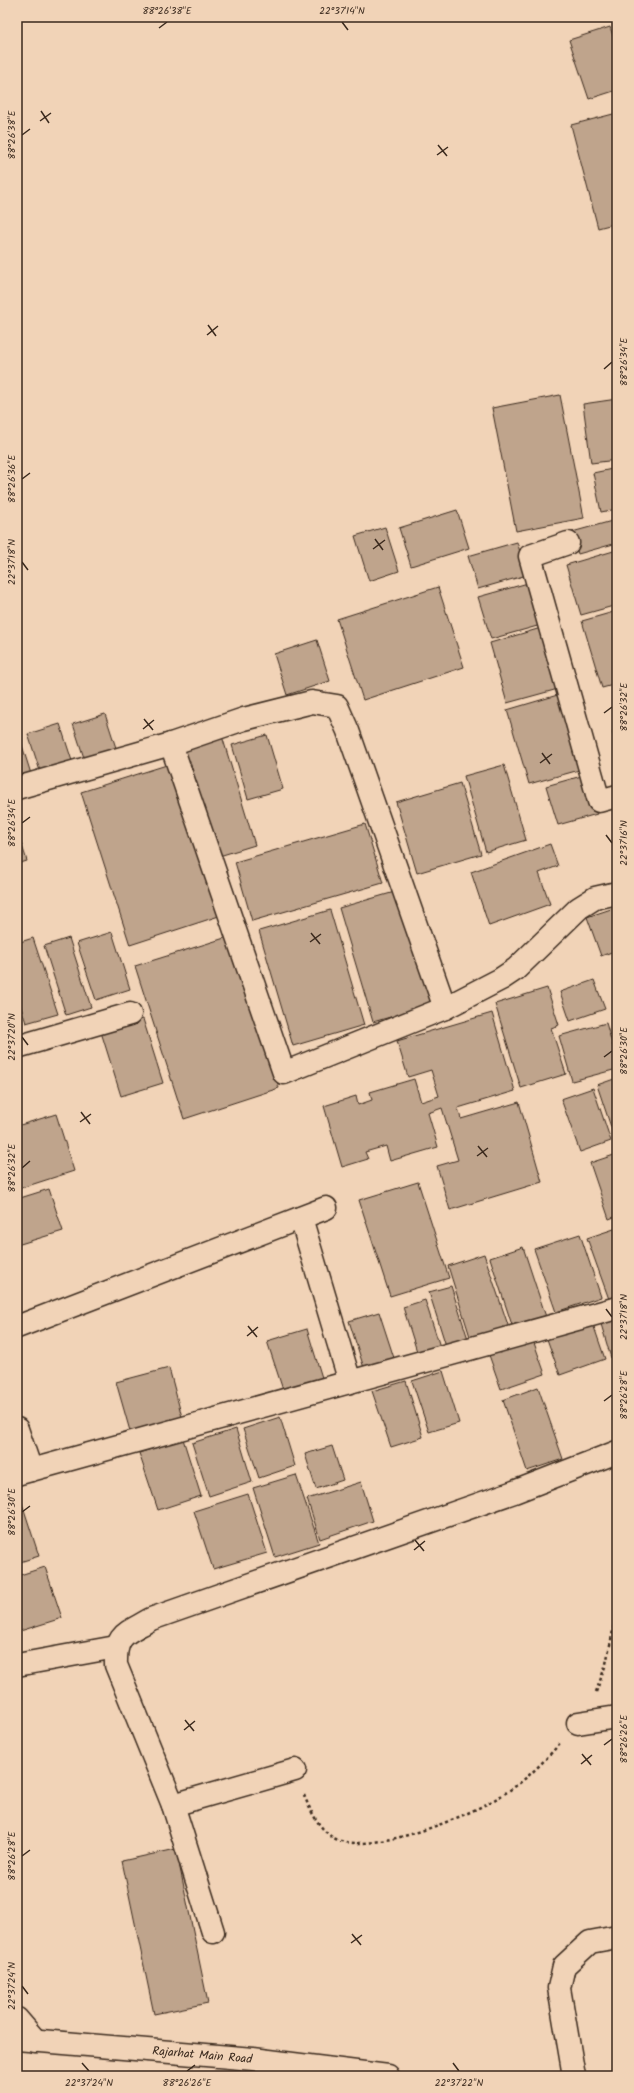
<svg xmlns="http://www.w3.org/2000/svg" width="634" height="2093" font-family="Kalam,sans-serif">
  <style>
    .building { fill: #bfa48c; stroke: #3b2a1e }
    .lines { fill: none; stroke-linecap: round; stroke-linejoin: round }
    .minor-casing { stroke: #3b2a1e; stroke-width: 25 }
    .primary-casing { stroke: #3b2a1e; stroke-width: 25 }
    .path { stroke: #3b2a1e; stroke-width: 2.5; stroke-dasharray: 3 3; stroke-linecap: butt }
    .minor { stroke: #f1d3b7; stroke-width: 22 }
    .primary { stroke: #f1d3b7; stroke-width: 22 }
    .ticks { fill: none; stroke: #3b2a1e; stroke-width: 1.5 }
    .labels { text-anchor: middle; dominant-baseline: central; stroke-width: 3.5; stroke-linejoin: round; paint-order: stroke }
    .street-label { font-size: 12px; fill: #3b2a1e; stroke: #f1d3b7 }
    .neatline { fill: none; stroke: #3b2a1e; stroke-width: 1.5 }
    .ticks-label { font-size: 10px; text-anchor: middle; fill: #3b2a1e }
  </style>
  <rect width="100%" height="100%" fill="#f1d3b7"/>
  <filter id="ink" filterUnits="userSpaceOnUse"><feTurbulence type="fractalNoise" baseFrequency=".025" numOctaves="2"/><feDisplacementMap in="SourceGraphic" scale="8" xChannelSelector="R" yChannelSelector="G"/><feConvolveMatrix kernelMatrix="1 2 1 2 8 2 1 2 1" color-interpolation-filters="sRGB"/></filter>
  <g filter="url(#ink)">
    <g class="building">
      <path d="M 610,27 L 617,48 L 617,90 L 589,99 L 569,40 Z"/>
      <path d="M 617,113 L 617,223 L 598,228 L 571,125 Z"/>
      <path d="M 560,395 L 584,518 L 516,531 L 492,408 Z"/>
      <path d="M 617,399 L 617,460 L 591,463 L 583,404 Z"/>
      <path d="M 617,468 L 617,509 L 601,512 L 593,473 Z"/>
      <path d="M 457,510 L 469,548 L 411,566 L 399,528 Z"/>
      <path d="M 612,521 L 617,543 L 578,554 L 572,532 Z"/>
      <path d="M 385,527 L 399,571 L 369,581 L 355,536 Z"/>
      <path d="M 517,542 L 527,575 L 478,589 L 468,556 Z"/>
      <path d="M 617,550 L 617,605 L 581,615 L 566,565 Z"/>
      <path d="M 528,583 L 541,625 L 491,639 L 478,597 Z"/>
      <path d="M 438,587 L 464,667 L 363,700 L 337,619 Z"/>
      <path d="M 617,611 L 617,684 L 602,688 L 582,621 Z"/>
      <path d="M 541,628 L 558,689 L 507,703 L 490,643 Z"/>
      <path d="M 317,640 L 330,681 L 287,695 L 274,654 Z"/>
      <path d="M 561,694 L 583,769 L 529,784 L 507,710 Z"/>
      <path d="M 105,714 L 117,751 L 85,761 L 73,724 Z"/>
      <path d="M 60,724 L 73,764 L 41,774 L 28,734 Z"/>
      <path d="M 617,730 L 617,745 L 612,732 Z"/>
      <path d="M 267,735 L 283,789 L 248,799 L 232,745 Z"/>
      <path d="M 222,736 L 255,845 L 216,857 L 183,747 Z"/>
      <path d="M 20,739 L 32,777 L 17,782 L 17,740 Z"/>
      <path d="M 173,763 L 222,915 L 130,945 L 81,792 Z"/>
      <path d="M 504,765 L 526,840 L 486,852 L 464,776 Z"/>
      <path d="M 585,775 L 597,814 L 558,825 L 546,786 Z"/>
      <path d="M 460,783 L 481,854 L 417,873 L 396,802 Z"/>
      <path d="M 365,824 L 383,883 L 252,921 L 235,862 Z"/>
      <path d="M 17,830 L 27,861 L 17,864 Z"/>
      <path d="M 550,844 L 558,866 L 539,873 L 550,904 L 489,926 L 471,872 Z"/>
      <path d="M 398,891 L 432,1005 L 373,1022 L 339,908 Z"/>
      <path d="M 617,907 L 617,950 L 601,956 L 587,917 Z"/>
      <path d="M 330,910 L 364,1025 L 293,1046 L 259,931 Z"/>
      <path d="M 112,932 L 130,989 L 96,1000 L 77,943 Z"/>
      <path d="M 231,936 L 279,1088 L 184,1119 L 135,966 Z"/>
      <path d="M 33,938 L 58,1014 L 26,1023 L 17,995 L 17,943 Z"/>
      <path d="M 69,938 L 91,1007 L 66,1015 L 44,946 Z"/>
      <path d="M 594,980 L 605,1009 L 570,1021 L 560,992 Z"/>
      <path d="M 547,988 L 559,1025 L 551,1028 L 566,1074 L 521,1088 L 495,1004 Z"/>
      <path d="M 492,1013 L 515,1091 L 458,1108 L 461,1119 L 519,1102 L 542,1182 L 450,1210 L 437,1166 L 458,1160 L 442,1108 L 428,1113 L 438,1147 L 390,1161 L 386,1146 L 365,1152 L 368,1159 L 342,1167 L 324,1106 L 356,1096 L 358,1105 L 372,1100 L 370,1092 L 414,1079 L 421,1102 L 439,1096 L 431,1070 L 408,1077 L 397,1041 Z"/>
      <path d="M 143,1019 L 163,1083 L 121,1096 L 101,1032 Z"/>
      <path d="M 606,1023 L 617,1060 L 617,1069 L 572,1081 L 559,1036 Z"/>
      <path d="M 617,1078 L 617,1142 L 616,1142 L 597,1085 Z"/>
      <path d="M 593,1088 L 611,1141 L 580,1152 L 561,1099 Z"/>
      <path d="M 56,1114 L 74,1171 L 18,1189 L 17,1126 Z"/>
      <path d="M 617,1154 L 617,1216 L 609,1219 L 590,1163 Z"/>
      <path d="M 418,1182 L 449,1278 L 390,1296 L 359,1200 Z"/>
      <path d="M 49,1189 L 63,1231 L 17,1245 L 17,1199 Z"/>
      <path d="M 617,1228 L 617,1299 L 610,1302 L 587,1238 Z"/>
      <path d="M 580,1234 L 601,1297 L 556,1312 L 534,1249 Z"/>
      <path d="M 523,1247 L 547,1320 L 514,1331 L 490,1258 Z"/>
      <path d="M 484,1254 L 510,1331 L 472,1343 L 448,1266 Z"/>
      <path d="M 451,1286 L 469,1342 L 447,1349 L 429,1292 Z"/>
      <path d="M 425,1300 L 441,1350 L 419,1358 L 403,1307 Z"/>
      <path d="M 379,1312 L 394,1358 L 364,1368 L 349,1321 Z"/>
      <path d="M 617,1319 L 617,1356 L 611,1358 L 601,1324 Z"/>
      <path d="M 593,1324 L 605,1359 L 560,1375 L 547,1339 Z"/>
      <path d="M 307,1329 L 323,1381 L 284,1393 L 267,1341 Z"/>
      <path d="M 533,1340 L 545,1374 L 501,1389 L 489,1355 Z"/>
      <path d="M 169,1368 L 182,1417 L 130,1431 L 116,1382 Z"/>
      <path d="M 443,1371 L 459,1423 L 429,1432 L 412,1381 Z"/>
      <path d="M 406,1381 L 423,1437 L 391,1447 L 372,1391 Z"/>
      <path d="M 538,1387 L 563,1459 L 527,1471 L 503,1400 Z"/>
      <path d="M 280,1417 L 295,1466 L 259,1478 L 243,1429 Z"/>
      <path d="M 236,1429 L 252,1482 L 209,1496 L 192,1443 Z"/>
      <path d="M 183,1439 L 201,1496 L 158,1510 L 139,1453 Z"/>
      <path d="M 332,1446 L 343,1480 L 316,1489 L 305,1454 Z"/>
      <path d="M 296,1475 L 319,1543 L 275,1557 L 253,1488 Z"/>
      <path d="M 361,1482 L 373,1521 L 320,1539 L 307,1499 Z"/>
      <path d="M 17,1488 L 39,1556 L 17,1563 Z"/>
      <path d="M 248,1494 L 267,1553 L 213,1569 L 194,1511 Z"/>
      <path d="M 45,1567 L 62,1618 L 17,1632 L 17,1576 Z"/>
      <path d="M 176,1849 L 208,2003 L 154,2014 L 122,1861 Z"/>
    </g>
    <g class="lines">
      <g class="minor-casing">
        <g id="minor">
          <path d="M 568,543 L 530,556 L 599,801 L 617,796"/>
          <path d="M 171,744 L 244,719 L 312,702 L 337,706 L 348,731 L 445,1008"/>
          <path d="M 17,788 L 171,744 L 284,1073 L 445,1008 L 501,979 L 516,969 L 579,908 L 595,898 L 617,893"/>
          <path d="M 17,1047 L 130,1014"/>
          <path d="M 301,1218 L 350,1382"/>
          <path d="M 17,1327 L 326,1208"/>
          <path d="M 17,1429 L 31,1470"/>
          <path d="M 17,1474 L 617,1308"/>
          <path d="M 17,1665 L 116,1647"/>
          <path d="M 578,1723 L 617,1717"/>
          <path d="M 173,1805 L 295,1770"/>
          <path d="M 213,1932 L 173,1805 L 116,1665 C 115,1633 126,1634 151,1619 L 514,1492 L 617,1452"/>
          <path d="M 574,2076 L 559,1988 L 564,1966 L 590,1942 L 617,1937"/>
        </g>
      </g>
      <g class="primary-casing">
        <g id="primary">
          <path d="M 17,2019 L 36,2041"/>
          <path id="s1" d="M 17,2039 L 253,2059 L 388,2076"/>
        </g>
      </g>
      <g class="path">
        <path d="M 596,1692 L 606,1664 L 615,1621"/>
        <path d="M 304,1795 C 310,1810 318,1827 332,1837 C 367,1859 472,1815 504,1794 C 525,1781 544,1762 560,1743"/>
      </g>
      <use href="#minor" class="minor"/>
      <use href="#primary" class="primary"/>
    </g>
  </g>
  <path class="ticks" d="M 342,22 L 348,30M 159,28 L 167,22M 41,111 L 49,123M 40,121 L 51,113M 22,135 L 30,129M 438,145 L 447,156M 437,155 L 448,147M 208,325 L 216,336M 207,335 L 218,326M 604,369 L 612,362M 22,479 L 30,473M 375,539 L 383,550M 373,549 L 385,540M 22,562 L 28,570M 604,713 L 612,707M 144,719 L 153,730M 143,729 L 154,720M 542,753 L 550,764M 540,763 L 552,754M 22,823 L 30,817M 606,835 L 612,843M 311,933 L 320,944M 310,942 L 321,934M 22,1037 L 28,1045M 604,1057 L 612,1051M 81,1112 L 90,1124M 80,1122 L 91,1114M 478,1146 L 487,1157M 477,1156 L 488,1148M 22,1168 L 30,1161M 606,1309 L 612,1317M 248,1326 L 257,1337M 247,1336 L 258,1327M 604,1401 L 612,1395M 22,1512 L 30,1506M 415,1540 L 424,1551M 414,1550 L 425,1541M 185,1720 L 194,1731M 184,1730 L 195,1721M 604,1745 L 612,1739M 582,1754 L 591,1765M 581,1764 L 592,1755M 22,1856 L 30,1850M 352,1934 L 361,1945M 351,1943 L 362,1935M 22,1986 L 28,1994M 82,2063 L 89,2071M 453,2063 L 459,2071M 187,2071 L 195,2065"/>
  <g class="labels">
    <g class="street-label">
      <text stroke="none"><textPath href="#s1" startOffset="186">Rajarhat Main Road</textPath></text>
    </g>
  </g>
  <rect width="634" height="2093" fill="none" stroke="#f1d3b7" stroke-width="44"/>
  <rect x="22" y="22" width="590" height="2049" class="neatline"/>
  <g class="ticks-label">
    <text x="167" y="14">88°26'38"E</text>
    <text x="342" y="14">22°37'14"N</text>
    <text transform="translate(11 135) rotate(-90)" y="4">88°26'38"E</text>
    <text transform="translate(623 362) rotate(-90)" y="4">88°26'34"E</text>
    <text transform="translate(11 479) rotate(-90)" y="4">88°26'36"E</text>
    <text transform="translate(11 562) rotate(-90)" y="4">22°37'18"N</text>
    <text transform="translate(623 707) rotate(-90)" y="4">88°26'32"E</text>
    <text transform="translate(11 823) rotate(-90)" y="4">88°26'34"E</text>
    <text transform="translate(623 843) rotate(-90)" y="4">22°37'16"N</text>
    <text transform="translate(11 1037) rotate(-90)" y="4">22°37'20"N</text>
    <text transform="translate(623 1051) rotate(-90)" y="4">88°26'30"E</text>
    <text transform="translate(11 1168) rotate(-90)" y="4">88°26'32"E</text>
    <text transform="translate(623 1317) rotate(-90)" y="4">22°37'18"N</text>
    <text transform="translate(623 1395) rotate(-90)" y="4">88°26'28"E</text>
    <text transform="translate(11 1512) rotate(-90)" y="4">88°26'30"E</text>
    <text transform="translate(623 1739) rotate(-90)" y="4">88°26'26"E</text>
    <text transform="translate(11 1856) rotate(-90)" y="4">88°26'28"E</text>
    <text transform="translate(11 1986) rotate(-90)" y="4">22°37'24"N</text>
    <text x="89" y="2086">22°37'24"N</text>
    <text x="187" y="2086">88°26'26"E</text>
    <text x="459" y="2086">22°37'22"N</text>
  </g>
</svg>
